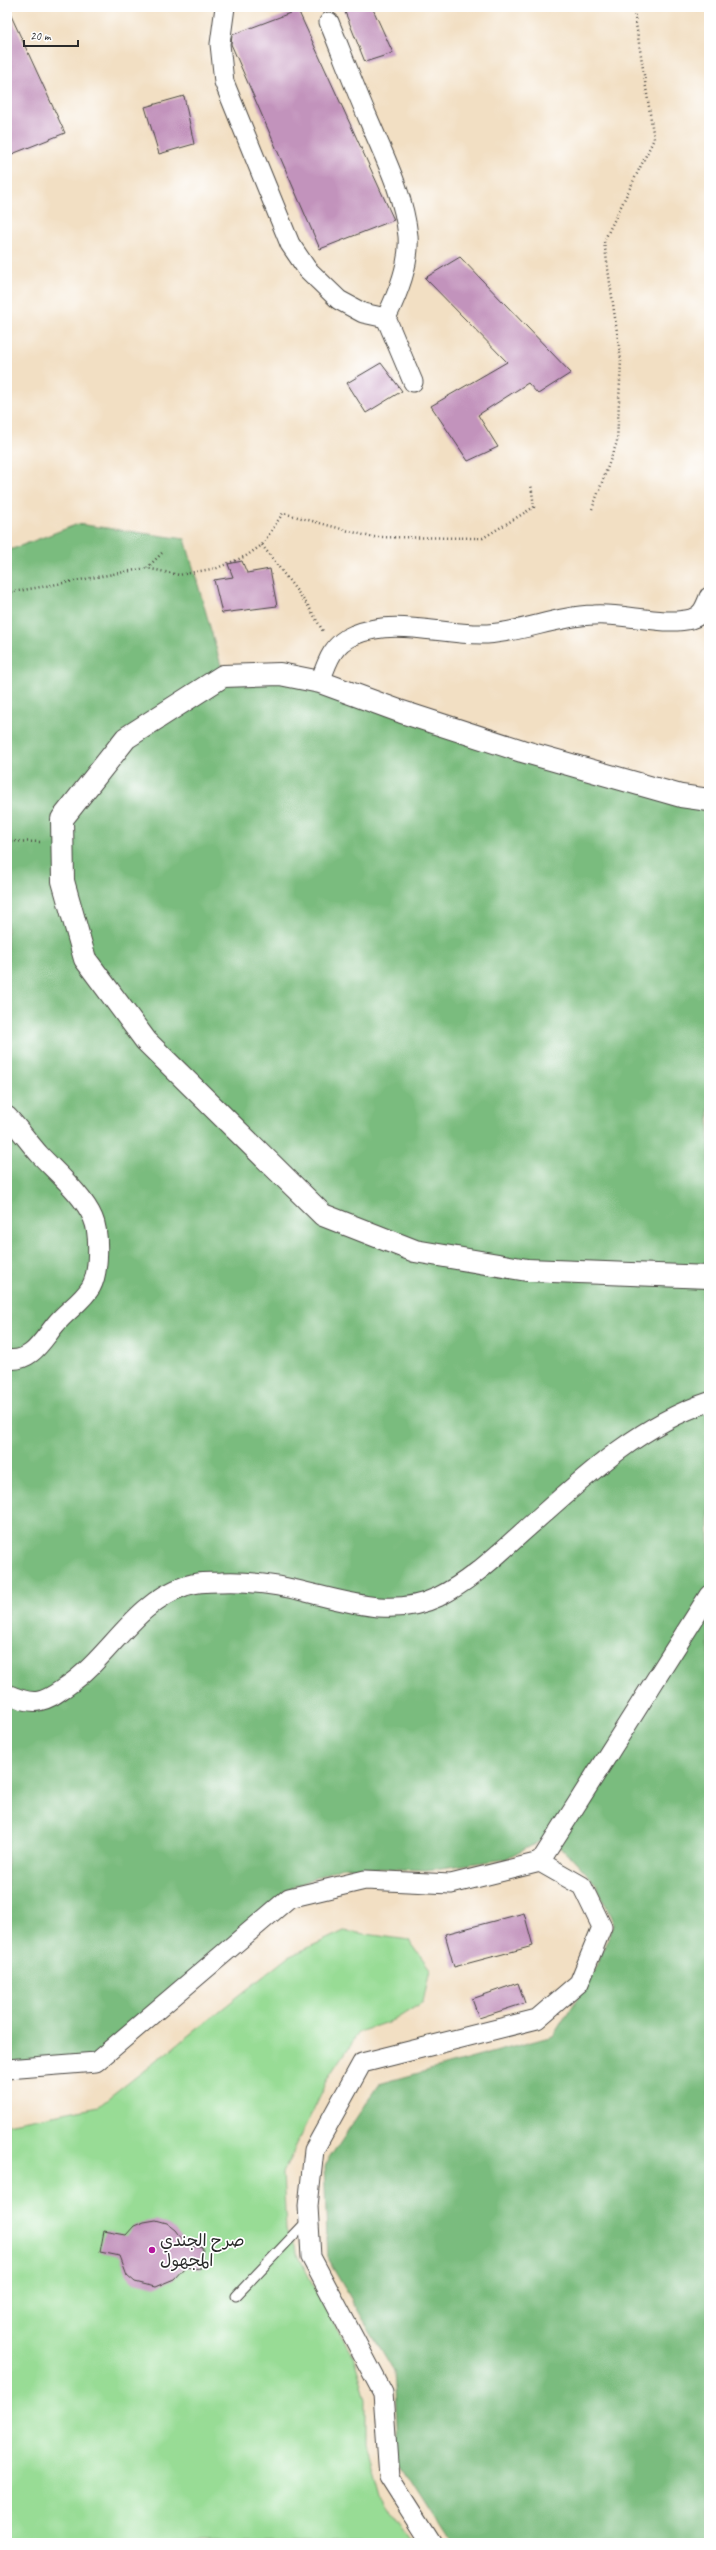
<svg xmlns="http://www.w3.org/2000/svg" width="716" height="2550" font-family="Caveat,'Playpen Sans Arabic',sans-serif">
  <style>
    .green { fill: #98dc95; stroke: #628460 }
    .forest { fill: #7abc7e; stroke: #527454 }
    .building { fill: #c293bc }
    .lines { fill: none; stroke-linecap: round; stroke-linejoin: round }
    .service-casing { stroke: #494642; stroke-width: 11 }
    .minor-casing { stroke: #494642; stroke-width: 21 }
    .tertiary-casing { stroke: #494642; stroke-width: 24 }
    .path { stroke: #494642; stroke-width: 2.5; stroke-dasharray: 1 3; stroke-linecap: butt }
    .service { stroke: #fff; stroke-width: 9 }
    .minor { stroke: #fff; stroke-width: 19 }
    .tertiary { stroke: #fff; stroke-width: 22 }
    .poi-dot { fill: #b5179e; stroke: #fff; stroke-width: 1.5 }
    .labels { text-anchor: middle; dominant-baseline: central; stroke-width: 3.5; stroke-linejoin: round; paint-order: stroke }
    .poi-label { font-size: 17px; fill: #2b2b2b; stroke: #fff; text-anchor: start }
  </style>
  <rect width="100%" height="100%" fill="#fff"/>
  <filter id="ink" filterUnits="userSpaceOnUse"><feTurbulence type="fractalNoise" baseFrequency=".025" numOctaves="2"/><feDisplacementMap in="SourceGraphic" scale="8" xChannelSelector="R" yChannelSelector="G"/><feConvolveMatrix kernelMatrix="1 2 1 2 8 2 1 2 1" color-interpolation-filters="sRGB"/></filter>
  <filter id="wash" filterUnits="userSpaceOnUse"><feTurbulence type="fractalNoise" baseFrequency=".012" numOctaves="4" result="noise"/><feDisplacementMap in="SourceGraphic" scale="16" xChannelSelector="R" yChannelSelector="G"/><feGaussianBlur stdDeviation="0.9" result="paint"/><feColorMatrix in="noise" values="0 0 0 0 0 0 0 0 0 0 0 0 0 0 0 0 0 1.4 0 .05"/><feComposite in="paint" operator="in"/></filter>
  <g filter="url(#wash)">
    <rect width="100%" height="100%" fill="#f2dfc3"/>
    <path class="green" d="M 344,1931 L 409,1940 L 430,1969 L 423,2002 L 396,2019 L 359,2032 L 328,2079 L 283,2173 L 286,2230 L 313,2285 L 353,2355 L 366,2399 L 366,2443 L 383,2503 L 411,2543 L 7,2543 L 7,2124 L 99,2106 L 288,1957 Z"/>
    <path class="forest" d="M 78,524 L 185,539 L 224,676 L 263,675 L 709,800 L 709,2543 L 452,2543 L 399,2460 L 394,2371 L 328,2260 L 324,2166 L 379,2084 L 553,2036 L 593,1973 L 614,1924 L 596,1884 L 567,1852 L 544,1839 L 507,1859 L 426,1870 L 342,1867 L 286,1890 L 96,2062 L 7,2069 L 7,551 Z"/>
    <g id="blocks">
      <g class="building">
        <path d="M 7,7 L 65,133 L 7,156 Z"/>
        <path d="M 343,7 L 372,7 L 393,53 L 365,62 Z"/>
        <path d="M 298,10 L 394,220 L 320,249 L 231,44 L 232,35 Z"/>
        <path d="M 184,96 L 194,144 L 159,154 L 145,107 Z"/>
        <path d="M 460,257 L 571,373 L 538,394 L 528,383 L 478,415 L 498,447 L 468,461 L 431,406 L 507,362 L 425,278 Z"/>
        <path d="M 381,363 L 402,391 L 366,413 L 347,383 Z"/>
        <path d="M 242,561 L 247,573 L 270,569 L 277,606 L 222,613 L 214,580 L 233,577 L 228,564 Z"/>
        <path d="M 524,1913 L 533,1946 L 454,1967 L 445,1934 Z"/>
        <path d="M 518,1983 L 525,2003 L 479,2018 L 472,1999 Z"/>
        <path d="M 156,2220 L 167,2223 L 176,2230 L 187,2245 L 203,2248 L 200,2269 L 185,2267 L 174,2279 L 155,2287 L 135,2282 L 127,2275 L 120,2256 L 100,2252 L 104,2231 L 126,2235 L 134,2226 L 144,2222 Z"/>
      </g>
    </g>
  </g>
  <g filter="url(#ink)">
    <use href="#blocks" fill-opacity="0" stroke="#494642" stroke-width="1"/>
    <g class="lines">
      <g class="service-casing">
        <path id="service" d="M 236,2296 L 308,2220"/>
      </g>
      <g class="minor-casing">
        <g id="minor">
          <path d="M 225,7 L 220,44 L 224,82 L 290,244 L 307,269 L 339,300 L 363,313 L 386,318"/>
          <path d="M 329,22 C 342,54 354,86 368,118 C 384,156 404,195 408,236 C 410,264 398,293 386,318 L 413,382"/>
          <path d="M 320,682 C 327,662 333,643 354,635 C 396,617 443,636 487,634 C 523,632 557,616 594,615 C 623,613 664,626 691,619 C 702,616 705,607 709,597"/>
          <path d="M 7,1116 C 19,1128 29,1143 40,1155 C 57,1173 83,1195 93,1218 C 100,1234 99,1273 91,1287 C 82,1302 66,1311 55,1325 C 42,1341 31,1363 7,1359"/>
          <path d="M 7,1694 C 16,1698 29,1703 39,1701 C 50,1699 58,1692 67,1686 C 110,1657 134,1603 185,1586 C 196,1582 209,1582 221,1582 C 240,1581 260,1583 278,1586 C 331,1595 386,1622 438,1597 C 471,1581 498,1554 525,1530 C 580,1481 638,1425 709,1402"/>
          <path d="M 540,1862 L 709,1595"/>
          <path d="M 7,2069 L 96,2062 L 289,1898 L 365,1880 L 451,1884 L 540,1862 L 582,1886 L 602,1927 L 579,1983 L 537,2019 L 362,2063 L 314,2150 L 308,2206 L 311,2257 L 383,2393 L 389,2477 L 431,2543"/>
        </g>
      </g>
      <g class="tertiary-casing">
        <path id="tertiary" d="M 709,800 L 681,796 L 522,751 L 402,712 L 320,682 L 280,674 L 223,676 L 126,738 L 62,819 L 63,881 L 85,959 L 146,1041 L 323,1215 L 415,1251 L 527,1270 L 709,1277"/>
      </g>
      <g class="path">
        <path d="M 592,509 L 617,442 L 621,360 L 604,241 L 654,139 L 634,11 L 635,7"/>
        <path d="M 262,545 L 309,607 L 324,633"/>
        <path d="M 162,553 L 147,568 L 179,575 L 217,568 L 246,556 L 262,545 L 283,513 L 371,537 L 483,538 L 534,507 L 531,484"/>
        <path d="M 7,593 L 147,568"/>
        <path d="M 7,841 L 41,842"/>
      </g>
      <use href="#service" class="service"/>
      <use href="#minor" class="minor"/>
      <use href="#tertiary" class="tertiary"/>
    </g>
  </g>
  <circle class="poi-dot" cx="152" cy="2250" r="4"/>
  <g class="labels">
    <g class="poi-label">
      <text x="160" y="2240">صرح الجندي<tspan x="160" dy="20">المجهول</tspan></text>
    </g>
  </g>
  <rect width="716" height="2550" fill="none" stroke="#fff" stroke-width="24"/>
  <path d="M24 40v6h54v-6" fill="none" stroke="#2b2b2b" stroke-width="2"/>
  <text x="30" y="40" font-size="12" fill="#2b2b2b" stroke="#ffffff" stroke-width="3" paint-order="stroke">20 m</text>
</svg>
